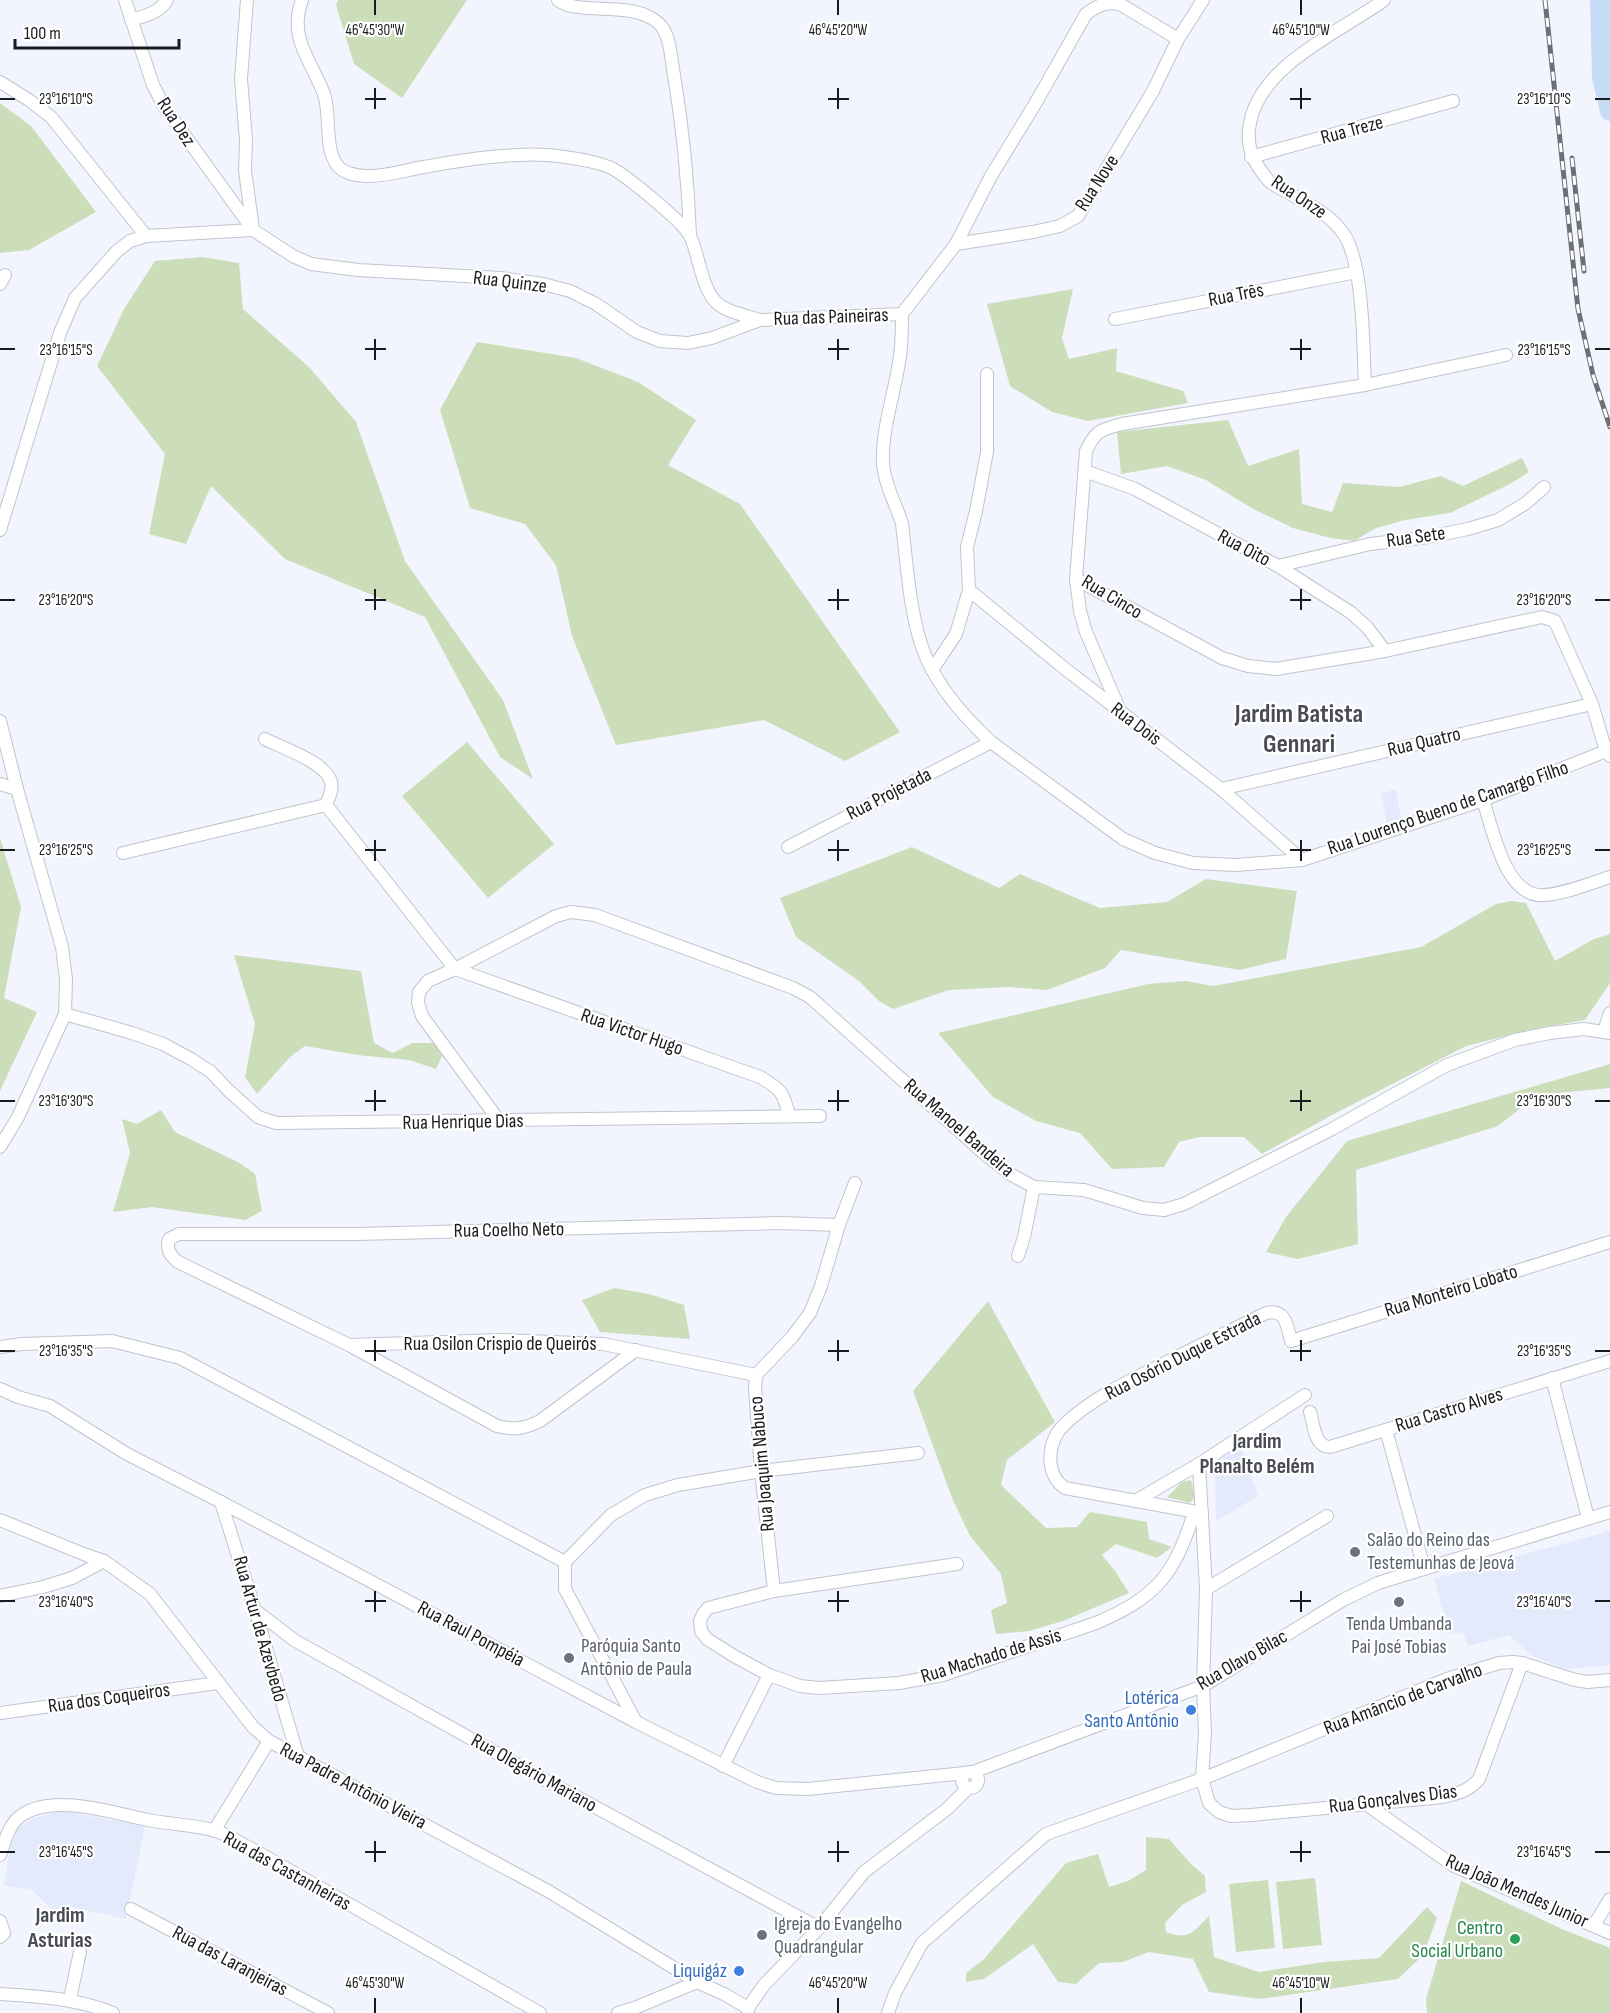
<svg xmlns="http://www.w3.org/2000/svg" width="1610" height="2013" font-family="'Sofia Sans Condensed',sans-serif">
  <style>
    .built { fill: #e3eafb }
    .green { fill: #cbdeb9 }
    .lines { fill: none; stroke-linecap: round; stroke-linejoin: round }
    .river { stroke: #c6dcf6; stroke-width: 20 }
    .minor-casing { stroke: #c0c4ce; stroke-width: 14 }
    .minor { stroke: #fff; stroke-width: 12 }
    .rail-casing { stroke: #6d6f75; stroke-width: 5 }
    .rail { stroke: #fff; stroke-width: 3; stroke-dasharray: 9; stroke-linecap: butt }
    .ticks { fill: none; stroke: #1a1b1f; stroke-width: 2 }
    .worship-dot { fill: #6b7280; stroke: #fff; stroke-width: 2 }
    .shop-dot { fill: #3f7fe0; stroke: #fff; stroke-width: 2 }
    .leisure-dot { fill: #2e9e5b; stroke: #fff; stroke-width: 2 }
    .labels { text-anchor: middle; dominant-baseline: central; stroke-width: 4.5; stroke-linejoin: round; paint-order: stroke }
    .street-label { font-size: 20px; fill: #1a1b1f; stroke: #fff }
    .worship-label { font-size: 20px; fill: #5b616d; stroke: #fff; text-anchor: start }
    .shop-label { font-size: 20px; fill: #366cbe; stroke: #fff; text-anchor: end }
    .leisure-label { font-size: 20px; fill: #27864d; stroke: #fff; text-anchor: end }
    .quarter-label { font-size: 22px; font-weight: bold; fill: #494c55; stroke: #fff }
    .district-label { font-size: 26px; font-weight: bold; fill: #494c55; stroke: #fff }
    .ticks-label { font-size: 15px; text-anchor: middle; fill: #1a1b1f; stroke: #fff; stroke-width: 4.5; stroke-linejoin: round; paint-order: stroke }
  </style>
  <rect width="100%" height="100%" fill="#f2f5fe"/>
  <g class="built">
    <path d="M 1396,789 L 1401,818 L 1387,823 L 1381,794 Z"/>
    <path d="M 1241,1446 L 1258,1496 L 1216,1521 L 1215,1462 Z"/>
    <path d="M 1610,1531 L 1610,1665 L 1567,1669 L 1532,1656 L 1509,1635 L 1468,1646 L 1463,1632 L 1450,1634 L 1434,1579 Z"/>
    <path d="M 61,1811 L 145,1826 L 126,1919 L 71,1907 L 55,1912 L 31,1889 L 4,1886 L 10,1848 L 18,1828 L 34,1818 Z"/>
  </g>
  <g class="green">
    <path d="M 338,0 L 467,0 L 402,98 L 354,64 L 336,5 Z"/>
    <path d="M 0,103 L 31,126 L 96,212 L 29,250 L 0,253 Z"/>
    <path d="M 203,257 L 239,263 L 243,309 L 309,367 L 356,422 L 405,561 L 503,700 L 533,779 L 500,757 L 425,617 L 285,559 L 211,486 L 186,544 L 149,534 L 165,454 L 97,366 L 124,309 L 155,261 Z"/>
    <path d="M 1073,289 L 1062,338 L 1069,359 L 1117,348 L 1116,371 L 1183,391 L 1188,403 L 1088,421 L 1052,412 L 1010,386 L 987,304 Z"/>
    <path d="M 477,342 L 576,358 L 638,382 L 696,420 L 668,465 L 740,504 L 900,732 L 845,761 L 764,720 L 616,745 L 572,636 L 556,565 L 525,524 L 470,508 L 440,410 Z"/>
    <path d="M 1228,420 L 1248,466 L 1299,449 L 1302,504 L 1332,512 L 1343,483 L 1399,487 L 1441,476 L 1463,486 L 1522,458 L 1529,472 L 1510,484 L 1450,513 L 1405,520 L 1376,528 L 1354,541 L 1330,538 L 1293,528 L 1253,509 L 1206,480 L 1167,466 L 1121,474 L 1117,432 Z"/>
    <path d="M 467,742 L 554,844 L 488,898 L 402,796 Z"/>
    <path d="M 0,838 L 21,907 L 4,998 L 37,1012 L 0,1091 Z"/>
    <path d="M 912,847 L 999,888 L 1020,874 L 1100,908 L 1167,902 L 1206,879 L 1297,891 L 1286,959 L 1240,970 L 1121,950 L 1105,968 L 1047,990 L 1009,987 L 949,990 L 893,1009 L 879,1001 L 859,981 L 796,937 L 780,898 Z"/>
    <path d="M 1511,901 L 1526,903 L 1555,961 L 1594,939 L 1610,934 L 1610,983 L 1585,1020 L 1529,1030 L 1466,1046 L 1332,1115 L 1262,1154 L 1244,1137 L 1199,1137 L 1179,1142 L 1164,1167 L 1112,1169 L 1080,1133 L 1036,1121 L 993,1097 L 938,1033 L 1148,984 L 1186,981 L 1213,986 L 1421,947 L 1496,904 Z"/>
    <path d="M 234,955 L 361,971 L 374,1043 L 393,1053 L 412,1043 L 435,1043 L 442,1056 L 436,1069 L 409,1060 L 357,1055 L 305,1046 L 291,1056 L 257,1094 L 245,1077 L 255,1024 Z"/>
    <path d="M 1610,1064 L 1610,1088 L 1537,1095 L 1498,1126 L 1356,1170 L 1358,1244 L 1298,1259 L 1266,1252 L 1286,1217 L 1347,1141 Z"/>
    <path d="M 161,1110 L 175,1132 L 238,1162 L 255,1174 L 262,1211 L 245,1220 L 152,1207 L 113,1212 L 130,1153 L 122,1119 L 137,1124 Z"/>
    <path d="M 614,1288 L 649,1294 L 684,1305 L 690,1339 L 600,1332 L 582,1300 Z"/>
    <path d="M 988,1301 L 1055,1422 L 1007,1460 L 1001,1485 L 1046,1528 L 1077,1527 L 1090,1512 L 1147,1522 L 1149,1539 L 1172,1547 L 1157,1558 L 1116,1544 L 1102,1555 L 1115,1571 L 1129,1593 L 1063,1621 L 1029,1631 L 996,1634 L 991,1610 L 1007,1603 L 1001,1574 L 970,1536 L 952,1498 L 913,1391 Z"/>
    <path d="M 1191,1480 L 1195,1497 L 1190,1503 L 1167,1497 L 1182,1482 Z"/>
    <path d="M 1146,1837 L 1169,1839 L 1191,1864 L 1205,1876 L 1206,1892 L 1182,1905 L 1165,1923 L 1166,1932 C 1189,1941 1194,1931 1209,1916 L 1214,1957 L 1259,1972 L 1324,1962 L 1379,1958 L 1427,1907 L 1437,1918 L 1423,1955 L 1398,1979 L 1260,1999 L 1209,1992 L 1193,1959 L 1149,1952 L 1123,1962 L 1099,1963 L 1076,1984 L 1058,1982 L 1033,1944 L 984,1979 L 966,1982 L 966,1973 L 984,1959 L 1066,1863 L 1098,1854 L 1109,1887 L 1128,1881 L 1146,1870 Z"/>
    <path d="M 1315,1878 L 1322,1945 L 1283,1949 L 1276,1882 Z"/>
    <path d="M 1268,1880 L 1275,1948 L 1236,1952 L 1229,1884 Z"/>
    <path d="M 1461,1881 L 1562,1929 L 1610,1948 L 1610,2013 L 1427,2013 L 1426,1999 Z"/>
  </g>
  <g class="lines">
    <path class="river" d="M 1600,0 L 1602,78 L 1610,111"/>
    <g class="minor-casing">
      <g id="minor">
        <path d="M 125,0 L 153,85 L 165,108 L 253,230 L 293,256 L 311,264 L 358,270 L 500,278 L 543,284 L 570,291 L 596,304 L 637,332 L 660,341 L 688,343 L 712,338 L 760,320 L 902,314"/>
        <path d="M 247,0 L 241,79 L 246,140 L 245,171 L 253,229"/>
        <path d="M 302,0 C 288,38 311,60 324,94 C 331,115 324,147 337,165 C 343,173 356,176 366,176 C 384,177 406,170 424,167 C 455,161 487,156 519,155 C 543,153 586,158 609,167 C 624,173 680,220 689,234 C 694,242 696,254 699,264 C 711,308 718,308 760,320"/>
        <path d="M 558,0 C 574,14 624,4 647,16 C 652,18 659,23 662,27 C 671,40 671,60 674,75 C 683,129 688,181 690,235"/>
        <path d="M 131,20 C 145,16 159,13 167,0"/>
        <path d="M 0,82 L 29,100 L 51,117 L 146,236"/>
        <path d="M 1251,157 L 1453,101"/>
        <path d="M 956,244 L 1033,232 L 1060,226 L 1078,216 L 1153,91 L 1178,39 L 1203,0"/>
        <path d="M 0,284 L 5,275"/>
        <path d="M 902,314 C 902,328 902,342 900,356 C 896,389 878,440 884,471 C 887,490 897,506 902,524 C 907,564 909,606 921,644 C 933,682 962,715 991,742 L 1123,839 L 1155,853 L 1193,863 L 1235,865 L 1302,860 L 1483,800 L 1606,751"/>
        <path d="M 902,314 L 956,244 L 991,176 L 1035,104 L 1086,14 C 1097,6 1106,1 1120,4 L 1178,39"/>
        <path d="M 1115,319 L 1357,272"/>
        <path d="M 1365,385 C 1363,347 1364,262 1343,233 C 1330,214 1308,204 1289,193 C 1282,189 1274,186 1269,181 C 1254,164 1245,146 1250,123 C 1261,64 1339,33 1384,0"/>
        <path d="M 1085,471 L 1135,489 L 1278,566 L 1350,612 L 1367,627 L 1385,651"/>
        <path d="M 0,530 L 60,333 L 75,298 L 117,251 L 130,241 L 146,236 L 253,230"/>
        <path d="M 1278,566 L 1370,544 L 1428,537 L 1468,529 L 1498,520 L 1526,503 L 1544,487"/>
        <path d="M 1076,579 L 1222,658 L 1248,666 L 1276,669 L 1385,651 L 1542,617 L 1555,621 L 1592,704 L 1606,751 L 1610,756"/>
        <path d="M 969,590 L 1064,668 L 1221,789 L 1302,860"/>
        <path d="M 932,670 L 956,634 L 969,590 L 967,547 L 976,511 L 987,452 L 987,374"/>
        <path d="M 1121,713 L 1086,632 L 1080,611 L 1076,579 L 1086,451 C 1096,430 1100,430 1122,424 L 1365,385 L 1506,355"/>
        <path d="M 0,721 L 17,789 L 62,947 L 66,979 L 65,1014 L 18,1117 L 0,1147"/>
        <path d="M 0,784 L 17,789"/>
        <path d="M 1221,789 L 1592,704"/>
        <path d="M 1483,800 C 1492,827 1504,891 1538,895 C 1556,897 1592,883 1610,877"/>
        <path d="M 326,805 L 455,969"/>
        <path d="M 788,847 L 991,742"/>
        <path d="M 123,853 L 326,805 C 329,797 333,790 331,782 C 326,762 282,748 265,739"/>
        <path d="M 455,969 L 760,1077 C 781,1089 784,1093 789,1116"/>
        <path d="M 65,1014 L 132,1033 L 163,1044 L 191,1059 L 211,1072 L 228,1090 L 258,1117 L 276,1123 L 820,1116"/>
        <path d="M 1604,1031 L 1610,1013"/>
        <path d="M 500,1122 L 422,1016 L 418,1003 L 419,992 L 428,981 L 455,969 L 556,916 L 571,912 L 595,915 L 793,988 L 810,997 L 986,1155 L 1010,1174 L 1034,1187 L 1084,1190 L 1143,1208 L 1164,1210 L 1184,1204 L 1332,1129 L 1447,1065 L 1515,1040 L 1550,1033 L 1584,1029 L 1610,1033"/>
        <path d="M 1018,1256 L 1024,1237 L 1034,1187"/>
        <path d="M 350,1345 L 501,1340 L 603,1344 L 756,1375"/>
        <path d="M 0,1347 L 22,1344 L 112,1341 L 180,1358 L 565,1562"/>
        <path d="M 636,1350 L 540,1421 C 524,1429 514,1430 497,1426 L 349,1345 L 178,1262 C 170,1255 166,1250 169,1239 L 179,1234 L 358,1234 L 780,1223 L 839,1225"/>
        <path d="M 1552,1378 L 1588,1518"/>
        <path d="M 0,1389 L 18,1397 L 50,1406 L 127,1454 L 221,1502 L 636,1722 L 757,1782 L 776,1788 L 807,1789 L 965,1773"/>
        <path d="M 1310,1412 C 1314,1424 1314,1447 1330,1447 L 1610,1361"/>
        <path d="M 1386,1430 L 1424,1568"/>
        <path d="M 1199,1464 L 1206,1589 L 1203,1686 L 1205,1733 L 1202,1779 L 1209,1803 L 1219,1812 L 1231,1816 L 1251,1815 L 1443,1797 C 1458,1793 1469,1791 1479,1779 L 1522,1663"/>
        <path d="M 1137,1500 L 1199,1464 L 1305,1395"/>
        <path d="M 221,1502 L 255,1610 L 298,1757"/>
        <path d="M 1202,1513 L 1065,1488 C 1044,1474 1047,1440 1065,1424 C 1091,1399 1127,1382 1159,1366 C 1194,1348 1230,1331 1266,1313 C 1286,1308 1287,1326 1291,1341 L 1610,1242"/>
        <path d="M 0,1520 L 86,1555 L 104,1561 L 150,1594 L 253,1727 L 269,1741 L 548,1891 L 697,1982 L 724,1994 L 748,2008"/>
        <path d="M 565,1562 L 611,1515 L 645,1495 L 678,1485 L 761,1471 L 918,1453"/>
        <path d="M 565,1562 L 565,1589 L 636,1722"/>
        <path d="M 957,1564 L 774,1591 L 708,1608 L 703,1614 L 700,1621 L 701,1631 L 707,1639 L 734,1656 L 769,1675 L 800,1686 L 819,1688 L 899,1683 L 943,1675 L 1096,1623 C 1157,1597 1174,1575 1194,1513"/>
        <path d="M 1206,1589 L 1327,1516"/>
        <path d="M 774,1591 L 761,1471 L 755,1388 L 756,1375 L 792,1337 L 810,1313 L 821,1286 L 839,1225 L 855,1183"/>
        <path d="M 0,1596 L 43,1587 L 72,1578 L 104,1561"/>
        <path d="M 255,1610 L 294,1640 L 536,1775 L 819,1928"/>
        <path d="M 0,1713 L 218,1683"/>
        <path d="M 723,1766 L 769,1675"/>
        <circle cx="970" cy="1780" r="8"/>
        <path d="M 973,1772 L 1203,1686 L 1343,1600 L 1378,1583 L 1610,1512"/>
        <path d="M 1366,1804 L 1454,1866 L 1610,1933"/>
        <path d="M 214,1831 L 269,1741"/>
        <path d="M 0,1855 C 5,1841 9,1823 22,1815 C 54,1793 114,1813 148,1820 C 169,1824 192,1825 213,1830 C 227,1834 241,1844 254,1850 L 540,2013"/>
        <path d="M 131,1909 L 328,2013"/>
        <path d="M 0,1921 L 4,1933 L 0,1937"/>
        <path d="M 1594,1925 L 1610,1899"/>
        <path d="M 0,1994 C 41,1997 75,1998 113,2013"/>
        <path d="M 70,1999 L 80,1952"/>
        <path d="M 618,2013 L 637,2007 L 697,1982"/>
        <path d="M 748,2013 L 748,2008 L 764,1985 L 819,1928 L 864,1872 L 947,1809 L 968,1788"/>
        <path d="M 888,2013 L 895,1993 L 922,1943 L 1046,1834 L 1202,1779 L 1447,1679 L 1499,1663 L 1513,1662 L 1522,1663 L 1575,1680 L 1588,1682 L 1610,1680"/>
      </g>
    </g>
    <use href="#minor" class="minor"/>
    <g class="rail-casing">
      <g id="rail">
        <path d="M 1545,0 L 1578,309 L 1593,375 L 1610,427"/>
        <path d="M 1572,158 L 1584,271"/>
      </g>
    </g>
    <use href="#rail" class="rail"/>
  </g>
  <path class="ticks" d="M 375,0 L 375,15M 838,0 L 838,15M 1301,0 L 1301,15M 375,88 L 375,109M 838,88 L 838,109M 1301,88 L 1301,109M 0,99 L 15,99M 365,99 L 386,99M 828,99 L 849,99M 1290,99 L 1311,99M 1595,99 L 1610,99M 375,339 L 375,360M 838,339 L 838,360M 1301,339 L 1301,360M 0,349 L 15,349M 365,349 L 386,349M 828,349 L 849,349M 1290,349 L 1311,349M 1595,349 L 1610,349M 375,589 L 375,610M 838,589 L 838,610M 1301,589 L 1301,610M 0,600 L 15,600M 365,600 L 386,600M 828,600 L 849,600M 1290,600 L 1311,600M 1595,600 L 1610,600M 375,840 L 375,861M 838,840 L 838,861M 1301,840 L 1301,861M 0,850 L 15,850M 365,850 L 386,850M 828,850 L 849,850M 1290,850 L 1311,850M 1595,850 L 1610,850M 375,1090 L 375,1111M 838,1090 L 838,1111M 1301,1090 L 1301,1111M 0,1101 L 15,1101M 365,1101 L 386,1101M 828,1101 L 849,1101M 1290,1101 L 1311,1101M 1595,1101 L 1610,1101M 375,1340 L 375,1361M 838,1340 L 838,1361M 1301,1340 L 1301,1361M 0,1351 L 15,1351M 365,1351 L 386,1351M 828,1351 L 849,1351M 1290,1351 L 1311,1351M 1595,1351 L 1610,1351M 375,1591 L 375,1612M 838,1591 L 838,1612M 1301,1591 L 1301,1612M 0,1601 L 15,1601M 365,1601 L 386,1601M 828,1601 L 849,1601M 1290,1601 L 1311,1601M 1595,1601 L 1610,1601M 375,1841 L 375,1862M 838,1841 L 838,1862M 1301,1841 L 1301,1862M 0,1852 L 15,1852M 365,1852 L 386,1852M 828,1852 L 849,1852M 1290,1852 L 1311,1852M 1595,1852 L 1610,1852M 375,1998 L 375,2013M 838,1998 L 838,2013M 1301,1998 L 1301,2013"/>
  <g class="worship-dot">
    <circle cx="1355" cy="1552" r="6"/>
    <circle cx="1399" cy="1602" r="6"/>
    <circle cx="569" cy="1658" r="6"/>
    <circle cx="762" cy="1935" r="6"/>
  </g>
  <g class="shop-dot">
    <circle cx="1191" cy="1710" r="6"/>
    <circle cx="739" cy="1971" r="6"/>
  </g>
  <circle class="leisure-dot" cx="1515" cy="1939" r="6"/>
  <g class="labels">
    <g class="street-label">
      <text transform="translate(176 122) rotate(57)">Rua Dez</text>
      <text transform="translate(1352 130) rotate(-15)">Rua Treze</text>
      <text transform="translate(1097 183) rotate(-57)">Rua Nove</text>
      <text transform="translate(1299 197) rotate(34)">Rua Onze</text>
      <text transform="translate(510 282) rotate(7)">Rua Quinze</text>
      <text transform="translate(1236 295) rotate(-11)">Rua Três</text>
      <text transform="translate(831 317) rotate(-2)">Rua das Paineiras</text>
      <text transform="translate(1416 537) rotate(-8)">Rua Sete</text>
      <text transform="translate(1244 548) rotate(28)">Rua Oito</text>
      <text transform="translate(1112 597) rotate(31)">Rua Cinco</text>
      <text transform="translate(1136 724) rotate(37)">Rua Dois</text>
      <text transform="translate(1424 742) rotate(-13)">Rua Quatro</text>
      <text transform="translate(889 794) rotate(-27)">Rua Projetada</text>
      <text transform="translate(1448 808) rotate(-19)">Rua Lourenço Bueno de Camargo Filho</text>
      <text transform="translate(632 1032) rotate(19)">Rua Victor Hugo</text>
      <text transform="translate(463 1122) rotate(-1)">Rua Henrique Dias</text>
      <text transform="translate(959 1128) rotate(41)">Rua Manoel Bandeira</text>
      <text transform="translate(509 1230) rotate(-1)">Rua Coelho Neto</text>
      <text transform="translate(1451 1291) rotate(-17)">Rua Monteiro Lobato</text>
      <text x="500" y="1344">Rua Osilon Crispio de Queirós</text>
      <text transform="translate(1183 1356) rotate(-27)">Rua Osório Duque Estrada</text>
      <text transform="translate(1449 1410) rotate(-17)">Rua Castro Alves</text>
      <text transform="translate(762 1464) rotate(-95)">Rua Joaquim Nabuco</text>
      <text transform="translate(260 1629) rotate(74)">Rua Artur de Azevbedo</text>
      <text transform="translate(471 1634) rotate(28)">Rua Raul Pompéia</text>
      <text transform="translate(991 1656) rotate(-17)">Rua Machado de Assis</text>
      <text transform="translate(1242 1660) rotate(-30)">Rua Olavo Bilac</text>
      <text transform="translate(109 1698) rotate(-8)">Rua dos Coqueiros</text>
      <text transform="translate(1403 1699) rotate(-21)">Rua Amâncio de Carvalho</text>
      <text transform="translate(534 1773) rotate(29)">Rua Olegário Mariano</text>
      <text transform="translate(353 1786) rotate(28)">Rua Padre Antônio Vieira</text>
      <text transform="translate(1393 1799) rotate(-7)">Rua Gonçalves Dias</text>
      <text transform="translate(287 1871) rotate(29)">Rua das Castanheiras</text>
      <text transform="translate(1517 1891) rotate(24)">Rua João Mendes Junior</text>
      <text transform="translate(230 1961) rotate(28)">Rua das Laranjeiras</text>
    </g>
    <g class="worship-label">
      <text x="1367" y="1540">Salão do Reino das<tspan x="1367" dy="23">Testemunhas de Jeová</tspan></text>
      <text x="1399" y="1624" text-anchor="middle">Tenda Umbanda<tspan x="1399" dy="23">Pai José Tobias</tspan></text>
      <text x="581" y="1646">Paróquia Santo<tspan x="581" dy="23">Antônio de Paula</tspan></text>
      <text x="774" y="1924">Igreja do Evangelho<tspan x="774" dy="23">Quadrangular</tspan></text>
    </g>
    <g class="shop-label">
      <text x="1179" y="1698">Lotérica<tspan x="1179" dy="23">Santo Antônio</tspan></text>
      <text x="727" y="1971">Liquigáz</text>
    </g>
    <g class="leisure-label">
      <text x="1503" y="1928">Centro<tspan x="1503" dy="23">Social Urbano</tspan></text>
    </g>
    <g class="quarter-label">
      <text x="1257" y="1441">Jardim<tspan x="1257" dy="25">Planalto Belém</tspan></text>
      <text x="60" y="1915">Jardim<tspan x="60" dy="25">Asturias</tspan></text>
    </g>
    <g class="district-label">
      <text x="1299" y="714">Jardim Batista<tspan x="1299" dy="30">Gennari</tspan></text>
    </g>
  </g>
  <g class="ticks-label">
    <text x="375" y="35">46°45'30"W</text>
    <text x="838" y="35">46°45'20"W</text>
    <text x="1301" y="35">46°45'10"W</text>
    <text x="66" y="104">23°16'10"S</text>
    <text x="1544" y="104">23°16'10"S</text>
    <text x="66" y="355">23°16'15"S</text>
    <text x="1544" y="355">23°16'15"S</text>
    <text x="66" y="605">23°16'20"S</text>
    <text x="1544" y="605">23°16'20"S</text>
    <text x="66" y="855">23°16'25"S</text>
    <text x="1544" y="855">23°16'25"S</text>
    <text x="66" y="1106">23°16'30"S</text>
    <text x="1544" y="1106">23°16'30"S</text>
    <text x="66" y="1356">23°16'35"S</text>
    <text x="1544" y="1356">23°16'35"S</text>
    <text x="66" y="1607">23°16'40"S</text>
    <text x="1544" y="1607">23°16'40"S</text>
    <text x="66" y="1857">23°16'45"S</text>
    <text x="1544" y="1857">23°16'45"S</text>
    <text x="375" y="1988">46°45'30"W</text>
    <text x="838" y="1988">46°45'20"W</text>
    <text x="1301" y="1988">46°45'10"W</text>
  </g>
  <path d="M15 39v9h164v-9" fill="none" stroke="#1a1b1f" stroke-width="3"/>
  <text x="24" y="39" font-size="18" fill="#1a1b1f" stroke="#ffffff" stroke-width="4.5" paint-order="stroke">100 m</text>
</svg>
